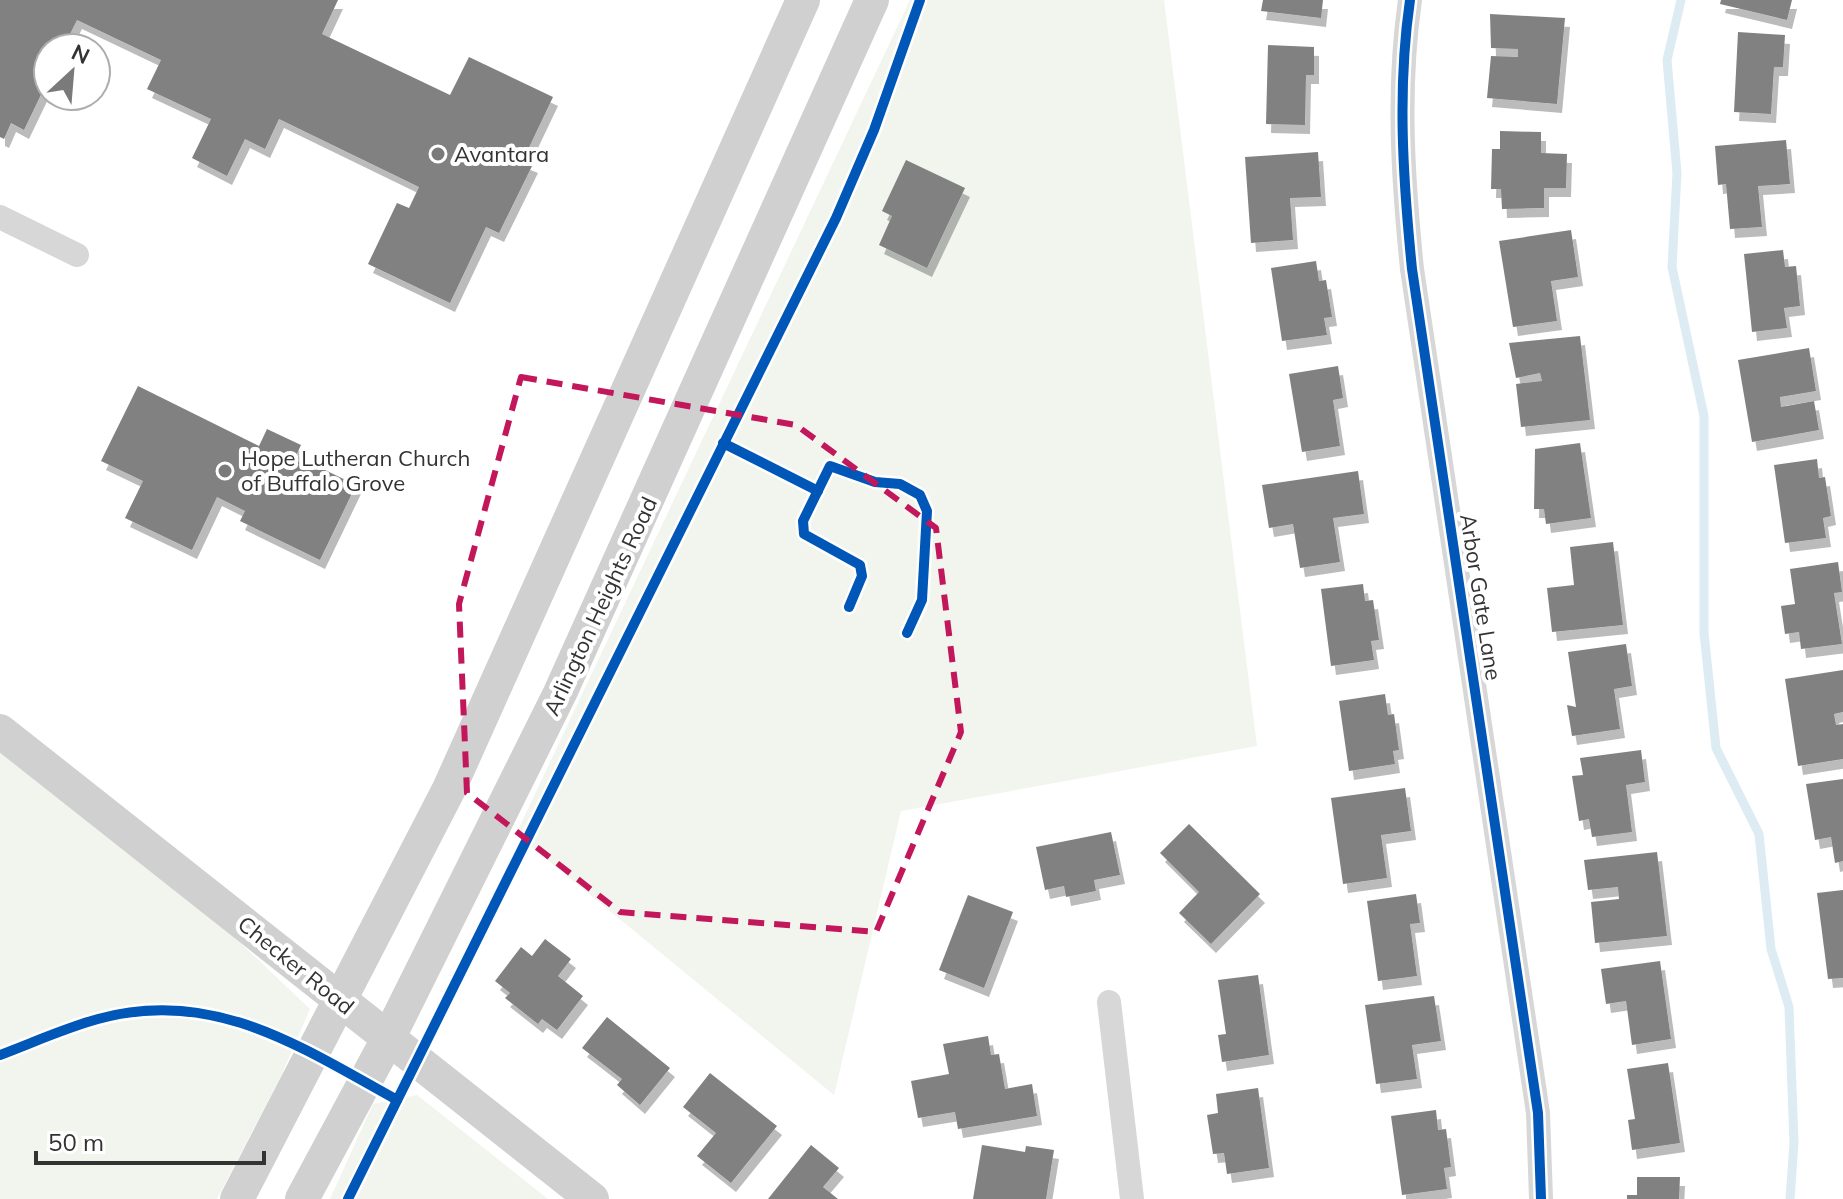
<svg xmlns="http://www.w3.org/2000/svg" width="1843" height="1199" font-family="Mulish,sans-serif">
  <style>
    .green { fill: #f1f5ed }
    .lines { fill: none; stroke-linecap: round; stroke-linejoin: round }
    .stream { stroke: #ddebf3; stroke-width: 9 }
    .building { fill: #818181; filter: url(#shadow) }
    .street { stroke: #d7d7d7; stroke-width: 24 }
    .secondary { stroke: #d0d0d0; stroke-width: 34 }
    .cycleway-casing { stroke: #fff; stroke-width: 15 }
    .cycleway { stroke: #0057b8; stroke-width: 10 }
    .marked { fill: none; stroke: #c2185b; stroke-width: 6; stroke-dasharray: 16 10; stroke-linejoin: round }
    .poi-dot { fill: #7a7a7a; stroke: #fff; stroke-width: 3 }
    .labels { text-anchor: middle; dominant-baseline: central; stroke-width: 8; stroke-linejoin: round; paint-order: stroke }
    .poi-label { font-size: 22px; fill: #333; stroke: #fff; text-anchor: start }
    .street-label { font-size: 22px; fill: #333; stroke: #fff }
  </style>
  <defs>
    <filter id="shadow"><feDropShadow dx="5" dy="9" stdDeviation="0" flood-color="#0004"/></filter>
  </defs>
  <rect width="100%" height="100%" fill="#fff"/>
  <g class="green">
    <path d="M 910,0 L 1164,0 L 1257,746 L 901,811 L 834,1095 L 516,834 Z"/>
    <path d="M 0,745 L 193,898 L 310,1009 L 281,1076 L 217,1199 L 0,1199 Z"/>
    <path d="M 417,1095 L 548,1199 L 330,1199 L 373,1104 Z"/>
  </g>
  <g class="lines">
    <path class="stream" d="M 1681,0 L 1667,60 L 1677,173 L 1672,267 L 1704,416 L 1704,633 L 1716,748 L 1759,834 L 1771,949 L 1789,1007 L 1794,1143 L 1790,1199"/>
  </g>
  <g class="building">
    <path d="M 0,0 L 338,0 L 322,34 L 450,95 L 469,57 L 553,97 L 523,160 L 533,164 L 499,233 L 486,227 L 450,303 L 368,264 L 397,203 L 409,208 L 419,187 L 279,119 L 265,149 L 245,139 L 227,176 L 192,158 L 211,119 L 147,89 L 161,60 L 77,20 L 63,48 L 48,48 L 48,80 L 24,130 L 11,123 L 4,139 L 0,137 Z"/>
    <path d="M 1263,0 L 1323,0 L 1321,18 L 1261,11 Z"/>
    <path d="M 1721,0 L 1792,0 L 1787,20 L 1720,4 Z"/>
    <path d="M 1490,14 L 1565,18 L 1557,104 L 1487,98 L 1491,56 L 1518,57 L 1518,49 L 1491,48 Z"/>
    <path d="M 1738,32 L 1785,35 L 1783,67 L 1774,67 L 1771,114 L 1734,112 Z"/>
    <path d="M 1268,45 L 1314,47 L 1314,75 L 1306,75 L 1305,125 L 1266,124 Z"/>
    <path d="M 1500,131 L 1541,132 L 1541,153 L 1567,154 L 1566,188 L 1544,188 L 1544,208 L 1502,209 L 1501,189 L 1491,189 L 1492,149 L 1500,149 Z"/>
    <path d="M 1786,140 L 1790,184 L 1758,186 L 1762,227 L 1730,229 L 1726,184 L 1718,185 L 1715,146 Z"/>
    <path d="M 1318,152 L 1321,197 L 1290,198 L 1293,240 L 1251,243 L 1245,157 Z"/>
    <path d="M 906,160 L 965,188 L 927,268 L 879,245 L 892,216 L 882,211 Z"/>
    <path d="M 1571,230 L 1578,277 L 1551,281 L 1557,321 L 1513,327 L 1499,241 Z"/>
    <path d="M 1783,250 L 1785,267 L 1796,266 L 1800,306 L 1784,308 L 1787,328 L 1752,332 L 1744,254 Z"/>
    <path d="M 1316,261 L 1319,281 L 1326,280 L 1332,317 L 1324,318 L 1327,335 L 1282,341 L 1271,268 Z"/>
    <path d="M 1580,336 L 1590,420 L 1521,427 L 1516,384 L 1542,381 L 1540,373 L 1516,378 L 1509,343 Z"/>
    <path d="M 1809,348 L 1816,391 L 1780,397 L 1781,407 L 1814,401 L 1819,430 L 1752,442 L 1738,360 Z"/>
    <path d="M 1338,366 L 1343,398 L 1333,400 L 1340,446 L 1302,452 L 1289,374 Z"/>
    <path d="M 138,386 L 259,446 L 267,429 L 301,445 L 296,456 L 356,485 L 320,560 L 240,521 L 245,511 L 217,497 L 192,550 L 125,518 L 143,481 L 101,461 Z"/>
    <path d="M 1580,443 L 1591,518 L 1546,524 L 1544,509 L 1534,509 L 1535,449 Z"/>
    <path d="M 1817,459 L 1819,478 L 1825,477 L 1831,516 L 1823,518 L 1826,538 L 1785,543 L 1774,465 Z"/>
    <path d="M 1358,471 L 1364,514 L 1333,518 L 1340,562 L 1300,568 L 1293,524 L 1269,528 L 1262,485 Z"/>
    <path d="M 1613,542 L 1623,625 L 1552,632 L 1547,588 L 1574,585 L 1570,547 Z"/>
    <path d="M 1838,562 L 1842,592 L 1834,593 L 1842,644 L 1801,649 L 1799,632 L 1785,634 L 1781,606 L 1795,604 L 1790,569 Z"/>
    <path d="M 1363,584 L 1365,601 L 1373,600 L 1379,640 L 1371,641 L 1374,660 L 1331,666 L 1321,589 Z"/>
    <path d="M 1626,644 L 1632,686 L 1614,689 L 1620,729 L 1572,736 L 1567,705 L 1576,707 L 1568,652 Z"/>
    <path d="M 1843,670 L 1843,712 L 1834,714 L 1836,725 L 1843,724 L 1843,759 L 1798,766 L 1785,679 Z"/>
    <path d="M 1385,694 L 1388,715 L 1394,714 L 1399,750 L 1393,751 L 1395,764 L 1349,771 L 1339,701 Z"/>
    <path d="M 1641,750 L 1645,782 L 1626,785 L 1632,832 L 1592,837 L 1589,819 L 1579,821 L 1572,776 L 1583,775 L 1580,758 Z"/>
    <path d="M 1843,779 L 1843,861 L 1835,863 L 1831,837 L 1815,840 L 1806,784 Z"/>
    <path d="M 1405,788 L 1411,831 L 1381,835 L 1387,878 L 1343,884 L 1331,798 Z"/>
    <path d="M 1189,824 L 1260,894 L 1211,944 L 1179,913 L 1199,892 L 1160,853 Z"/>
    <path d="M 1111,832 L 1120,875 L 1094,880 L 1096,891 L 1066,897 L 1064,886 L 1045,890 L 1036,847 Z"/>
    <path d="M 1657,852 L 1667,936 L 1595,943 L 1591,902 L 1619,899 L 1618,887 L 1588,890 L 1584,860 Z"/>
    <path d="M 1843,890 L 1843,978 L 1828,979 L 1817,893 Z"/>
    <path d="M 1416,894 L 1420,923 L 1410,924 L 1417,976 L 1378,981 L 1367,901 Z"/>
    <path d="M 968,895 L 1013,912 L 984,988 L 939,970 Z"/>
    <path d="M 545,939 L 571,959 L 558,976 L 583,996 L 557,1030 L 542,1019 L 538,1024 L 505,998 L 510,993 L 495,981 L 521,947 L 532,956 Z"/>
    <path d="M 1660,961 L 1671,1039 L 1632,1045 L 1626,1001 L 1606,1004 L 1601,969 Z"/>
    <path d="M 1258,975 L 1269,1055 L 1222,1062 L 1218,1035 L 1226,1034 L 1218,980 Z"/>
    <path d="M 1434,996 L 1441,1041 L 1412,1045 L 1417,1079 L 1376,1084 L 1365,1005 Z"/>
    <path d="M 607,1017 L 670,1068 L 640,1105 L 617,1085 L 622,1079 L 582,1048 Z"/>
    <path d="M 988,1036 L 991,1055 L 999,1054 L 1005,1089 L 1032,1084 L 1037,1116 L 958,1129 L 955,1112 L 918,1118 L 911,1081 L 949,1074 L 943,1044 Z"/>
    <path d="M 1668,1063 L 1680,1143 L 1632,1150 L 1628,1120 L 1635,1119 L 1627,1069 Z"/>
    <path d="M 710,1073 L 777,1126 L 731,1183 L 697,1156 L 716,1133 L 683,1107 Z"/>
    <path d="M 1258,1088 L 1269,1168 L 1227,1174 L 1224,1153 L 1213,1154 L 1207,1115 L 1218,1113 L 1216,1094 Z"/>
    <path d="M 1436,1110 L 1438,1130 L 1446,1129 L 1451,1167 L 1444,1168 L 1447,1189 L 1402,1195 L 1391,1116 Z"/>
    <path d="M 811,1145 L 839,1168 L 823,1187 L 838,1199 L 768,1199 Z"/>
    <path d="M 982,1145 L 1025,1152 L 1026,1146 L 1054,1150 L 1046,1199 L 973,1199 Z"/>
    <path d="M 1637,1177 L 1680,1177 L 1679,1199 L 1627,1199 L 1627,1195 L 1637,1195 Z"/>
  </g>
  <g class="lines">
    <g class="street">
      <path d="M 1410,0 C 1397,90 1403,179 1412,269 L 1538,1113 L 1541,1199"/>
      <path d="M 0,217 L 77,255"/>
      <path d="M 1109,1002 L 1132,1199"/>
    </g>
    <g class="secondary">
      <path d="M 0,731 L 592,1199"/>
      <path d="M 237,1199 L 449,789 L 803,0"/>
      <path d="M 302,1199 L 389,1037 L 560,693 L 872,0"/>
    </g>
    <g class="cycleway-casing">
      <g id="cycleway">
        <path d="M 1410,0 C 1397,90 1403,179 1412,269 L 1538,1113 L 1541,1199"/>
        <path d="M 723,443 L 818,491"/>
        <path d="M 849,607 L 862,576 L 860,565 L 804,534 L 803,521 L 830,466 L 875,482 L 900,484 L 920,495 L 927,511 L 922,600 L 907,633"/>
        <path d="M 0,1055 C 32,1043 65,1028 98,1019 C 213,987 301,1047 397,1100"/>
        <path d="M 348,1199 L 836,218 L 874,130 L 920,0"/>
      </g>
    </g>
    <use href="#cycleway" class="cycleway"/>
  </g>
  <path class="marked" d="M 521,377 L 796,425 L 936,528 L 961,732 L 876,932 L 620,912 L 467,793 L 459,604 Z"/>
  <g class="poi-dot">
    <circle cx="438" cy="154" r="8"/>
    <circle cx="225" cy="471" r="8"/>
  </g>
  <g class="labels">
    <g class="poi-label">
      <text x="454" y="154">Avantara</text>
      <text x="241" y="458">Hope Lutheran Church<tspan x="241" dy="25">of Buffalo Grove</tspan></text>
    </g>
    <g class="street-label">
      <text transform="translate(1481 597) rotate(81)">Arbor Gate Lane</text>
      <text transform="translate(600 606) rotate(-65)">Arlington Heights Road</text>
      <text transform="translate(296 965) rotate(39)">Checker Road</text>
    </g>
  </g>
  <g transform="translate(72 72) rotate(26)"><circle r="38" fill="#ffffff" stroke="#adadad" stroke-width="2"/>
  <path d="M0-6L14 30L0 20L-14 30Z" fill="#7a7a7a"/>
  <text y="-12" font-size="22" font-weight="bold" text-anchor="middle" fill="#333333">N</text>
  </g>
  <path d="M36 1151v12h228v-12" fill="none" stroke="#333333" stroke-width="4"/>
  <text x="48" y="1151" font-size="24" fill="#333333" stroke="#ffffff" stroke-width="6" paint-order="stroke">50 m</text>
</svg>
